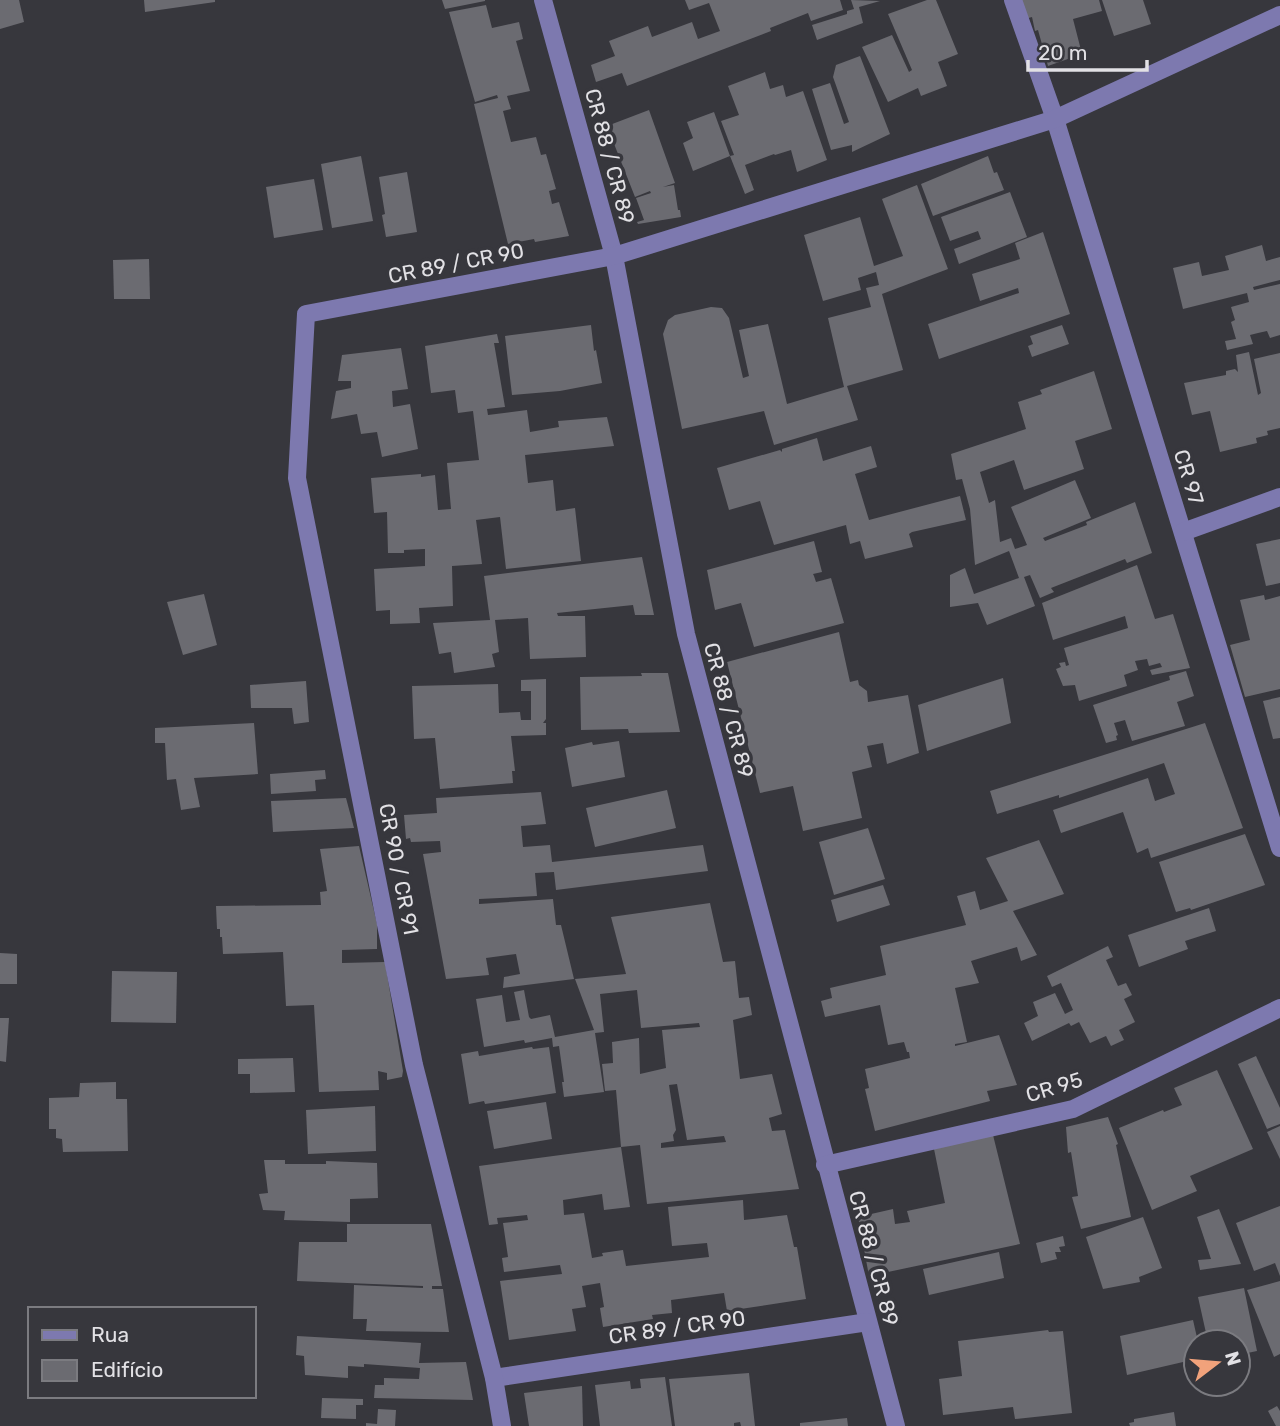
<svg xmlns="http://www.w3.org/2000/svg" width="1280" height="1426" font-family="Rubik,sans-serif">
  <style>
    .building { fill: #6b6b71; fill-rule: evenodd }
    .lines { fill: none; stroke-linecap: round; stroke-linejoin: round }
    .minor { stroke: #7d79af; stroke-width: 18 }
    .labels { text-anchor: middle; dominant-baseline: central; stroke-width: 7; stroke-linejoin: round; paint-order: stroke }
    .street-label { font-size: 21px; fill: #e2e1e5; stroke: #37373d }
  </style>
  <rect width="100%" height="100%" fill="#37373d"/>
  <g class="building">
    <path d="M 0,0 L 19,0 L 24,22 L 0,29 Z"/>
    <path d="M 144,0 L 215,0 L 215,2 L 145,12 Z"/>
    <path d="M 442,0 L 485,0 L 485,1 L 445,9 Z"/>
    <path d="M 685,0 L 840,0 L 843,10 L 811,21 L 808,13 L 770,28 L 771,31 L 627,86 L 622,73 L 596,82 L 591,65 L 615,56 L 609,41 L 648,26 L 652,37 L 692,22 L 698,39 L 720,31 L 709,3 L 689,10 Z"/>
    <path d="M 851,0 L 880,1 L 859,7 L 863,23 L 817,40 L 812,25 L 847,14 L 847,11 L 854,9 Z"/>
    <path d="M 927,0 L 936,0 L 958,54 L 938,62 L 947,86 L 921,96 L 918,88 L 888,102 L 862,47 L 892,35 L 909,72 L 912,70 L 888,14 Z"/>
    <path d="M 1020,0 L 1099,0 L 1102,11 L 1073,19 L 1082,54 L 1048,66 L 1038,30 L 1035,31 L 1032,17 L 1025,19 Z"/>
    <path d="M 1102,0 L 1143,0 L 1151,24 L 1114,36 Z"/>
    <path d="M 486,5 L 492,28 L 519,22 L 523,39 L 516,41 L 530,91 L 507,96 L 511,109 L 503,111 L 511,142 L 536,137 L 541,155 L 546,154 L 556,189 L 549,191 L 552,204 L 559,202 L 569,236 L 535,242 L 534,239 L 508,244 L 474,104 L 498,98 L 497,95 L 475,102 L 449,12 Z"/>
    <path d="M 860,56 L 890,134 L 852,152 L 852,145 L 831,150 L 812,89 L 830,83 L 844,124 L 849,122 L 833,77 L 836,65 Z"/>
    <path d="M 765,72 L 770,89 L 783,85 L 786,97 L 803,91 L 827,160 L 797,172 L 791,150 L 775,155 L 774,154 L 745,165 L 754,190 L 745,194 L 730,156 L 734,155 L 721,121 L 739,115 L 728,86 Z"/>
    <path d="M 649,110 L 675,183 L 663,187 L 674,185 L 678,210 L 680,210 L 681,217 L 638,224 L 637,222 L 644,220 L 636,198 L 651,193 L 650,191 L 635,197 L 607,126 Z"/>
    <path d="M 714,112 L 730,156 L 693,171 L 683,143 L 693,138 L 687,122 Z"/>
    <path d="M 361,156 L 373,221 L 332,228 L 321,164 Z"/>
    <path d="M 988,156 L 994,173 L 997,172 L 1004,190 L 933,216 L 921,184 Z"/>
    <path d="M 407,172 L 417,232 L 386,237 L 382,215 L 385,214 L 379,177 Z"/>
    <path d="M 314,179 L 323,230 L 274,238 L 266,187 Z"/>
    <path d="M 917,185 L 948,269 L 882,294 L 903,370 L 847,386 L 858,420 L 774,445 L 764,411 L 682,429 L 663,334 L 668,320 L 675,315 L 711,307 L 722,308 L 729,318 L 743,378 L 749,376 L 739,330 L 768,324 L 787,404 L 844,387 L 828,318 L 871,307 L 866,288 L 879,285 L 876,272 L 858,278 L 861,290 L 823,301 L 804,235 L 860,217 L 874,266 L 903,256 L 882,199 Z"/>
    <path d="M 1010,192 L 1027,237 L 959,264 L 954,249 L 981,239 L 978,231 L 950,241 L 941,217 Z"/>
    <path d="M 1043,232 L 1070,314 L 939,359 L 928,324 L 1019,293 L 1018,288 L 980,301 L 972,274 L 1020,259 L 1015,243 Z"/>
    <path d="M 1262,245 L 1266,261 L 1280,257 L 1280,280 L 1253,287 L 1254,290 L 1280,284 L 1280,335 L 1270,338 L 1267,331 L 1258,333 L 1250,335 L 1253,344 L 1227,350 L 1225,341 L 1236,339 L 1231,322 L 1235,320 L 1231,307 L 1249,302 L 1247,293 L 1183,309 L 1173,268 L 1199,262 L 1202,276 L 1229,270 L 1225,256 Z"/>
    <path d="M 149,259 L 150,299 L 114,299 L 113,260 Z"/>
    <path d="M 591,325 L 594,351 L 596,350 L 602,383 L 560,391 L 512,395 L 505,336 Z"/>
    <path d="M 1062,325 L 1069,344 L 1032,357 L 1028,346 L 1033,344 L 1030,336 Z"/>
    <path d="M 497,334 L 499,343 L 494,343 L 505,407 L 487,409 L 488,415 L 527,410 L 530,432 L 559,427 L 558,421 L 607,417 L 614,446 L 525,455 L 528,483 L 553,480 L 556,511 L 575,508 L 581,561 L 506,569 L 500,517 L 476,520 L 482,564 L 452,566 L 453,606 L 419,608 L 420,623 L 390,624 L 390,610 L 376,611 L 374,569 L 425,566 L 425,549 L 404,550 L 404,553 L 388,553 L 387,512 L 374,513 L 371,478 L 421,474 L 421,477 L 435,475 L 438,510 L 451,509 L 447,463 L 479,460 L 473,411 L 458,413 L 455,390 L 431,393 L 425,346 Z"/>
    <path d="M 401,348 L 408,389 L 392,391 L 393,407 L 410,404 L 418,449 L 382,457 L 377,432 L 361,434 L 357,414 L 331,419 L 336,391 L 351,388 L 351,381 L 338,381 L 342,355 Z"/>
    <path d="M 1249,352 L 1258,395 L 1261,393 L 1254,359 L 1280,353 L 1280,428 L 1267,431 L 1268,435 L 1256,438 L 1257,443 L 1220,452 L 1210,411 L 1192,415 L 1184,383 L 1226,375 L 1226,371 L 1235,369 L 1238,372 L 1236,355 Z"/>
    <path d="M 1094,371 L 1112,429 L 1075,441 L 1084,469 L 1024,490 L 1014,460 L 980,472 L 989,503 L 995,500 L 1000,542 L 1011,538 L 1015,549 L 1027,545 L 1011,507 L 1075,480 L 1091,518 L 1043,538 L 1045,541 L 1087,525 L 1086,522 L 1135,502 L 1152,553 L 1127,563 L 1125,559 L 1051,588 L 1054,592 L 1040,598 L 1030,575 L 1024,577 L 1035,606 L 987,625 L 978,603 L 950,607 L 950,575 L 965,568 L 974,594 L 1019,578 L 1009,551 L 975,565 L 970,509 L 962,479 L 956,480 L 951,454 L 1026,429 L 1018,402 L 1042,394 L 1040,390 Z"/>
    <path d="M 817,438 L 823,461 L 871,446 L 877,467 L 855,474 L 869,520 L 960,496 L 966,520 L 912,532 L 909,534 L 913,547 L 865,559 L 860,541 L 850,544 L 846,525 L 774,545 L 760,501 L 729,510 L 717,468 L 780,450 L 782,452 L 782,449 Z"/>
    <path d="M 1280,539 L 1280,583 L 1266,586 L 1256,544 Z"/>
    <path d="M 814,541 L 822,572 L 813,574 L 814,576 L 816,582 L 831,578 L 844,623 L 754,647 L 741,603 L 715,610 L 707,570 Z"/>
    <path d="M 642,557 L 654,615 L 635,615 L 633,605 L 557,613 L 558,616 L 585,616 L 586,657 L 530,659 L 528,618 L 495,620 L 499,652 L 492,654 L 495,667 L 454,673 L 451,652 L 439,654 L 433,623 L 490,620 L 484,576 Z"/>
    <path d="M 1137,565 L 1155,619 L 1173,614 L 1190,668 L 1152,675 L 1150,670 L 1162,667 L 1160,663 L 1149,666 L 1147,659 L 1135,661 L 1138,670 L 1124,675 L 1127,686 L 1079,701 L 1075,685 L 1063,686 L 1056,669 L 1061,667 L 1059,663 L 1065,662 L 1066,666 L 1069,665 L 1064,648 L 1128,628 L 1125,616 L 1053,640 L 1042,603 Z"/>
    <path d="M 204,594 L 217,645 L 183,655 L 167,602 Z"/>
    <path d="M 1264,595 L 1265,600 L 1280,596 L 1280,689 L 1245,697 L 1230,645 L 1250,640 L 1240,600 Z"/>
    <path d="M 839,632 L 850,682 L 858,680 L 859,685 L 867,691 L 868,702 L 908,695 L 919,753 L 887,764 L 883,743 L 867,746 L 872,767 L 852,772 L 862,818 L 803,831 L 793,786 L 760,793 L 727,662 Z"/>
    <path d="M 1186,671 L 1194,696 L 1177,702 L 1185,726 L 1132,741 L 1125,720 L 1114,723 L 1118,735 L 1116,736 L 1117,740 L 1106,743 L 1093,705 L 1170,680 L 1169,676 Z"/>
    <path d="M 641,673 L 668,673 L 680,732 L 629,733 L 628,729 L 581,730 L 580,677 L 642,676 Z"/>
    <path d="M 1003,678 L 1011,723 L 927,751 L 918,705 Z"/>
    <path d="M 546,679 L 546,719 L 543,723 L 546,723 L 546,735 L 511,736 L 515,771 L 512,771 L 513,783 L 440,789 L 435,738 L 414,739 L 412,686 L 498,684 L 499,713 L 520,712 L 521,720 L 531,720 L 531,691 L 521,691 L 521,680 Z"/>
    <path d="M 306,681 L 309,722 L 294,724 L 292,708 L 251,708 L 250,685 Z"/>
    <path d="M 1280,697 L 1280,738 L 1273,739 L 1263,701 Z"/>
    <path d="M 254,723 L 258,774 L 194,778 L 200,807 L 181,810 L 176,779 L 167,780 L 165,743 L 155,743 L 155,728 Z"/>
    <path d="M 1205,723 L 1243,828 L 1151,858 L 1148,848 L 1137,853 L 1123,812 L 1061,833 L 1053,810 L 1148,778 L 1155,801 L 1175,794 L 1164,763 L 1059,798 L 1059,795 L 997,814 L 990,791 Z"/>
    <path d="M 619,741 L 625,777 L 572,787 L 565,748 L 592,742 L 593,745 Z"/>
    <path d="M 325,770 L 326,779 L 315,780 L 316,791 L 271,794 L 270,774 Z"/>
    <path d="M 667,790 L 676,828 L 595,847 L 586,808 Z"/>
    <path d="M 541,792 L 546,824 L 521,826 L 523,847 L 550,845 L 552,862 L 703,845 L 708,871 L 556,890 L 554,872 L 535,873 L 537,896 L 479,899 L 479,904 L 553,899 L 556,925 L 561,925 L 574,979 L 503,988 L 504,977 L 520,974 L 516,954 L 486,958 L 489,975 L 446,979 L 423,854 L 441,852 L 440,841 L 411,842 L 410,838 L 406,839 L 404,815 L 437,813 L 436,798 Z"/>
    <path d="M 346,798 L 354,828 L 273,832 L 271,801 Z"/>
    <path d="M 868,828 L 885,879 L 834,895 L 819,842 Z"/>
    <path d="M 1245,834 L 1265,885 L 1191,910 L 1190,908 L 1176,912 L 1159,862 Z"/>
    <path d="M 1039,840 L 1064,894 L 1013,911 L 1037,955 L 1021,961 L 1017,947 L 971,961 L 979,983 L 955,988 L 967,1042 L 955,1044 L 955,1046 L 999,1035 L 1017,1085 L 987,1091 L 990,1101 L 875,1131 L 865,1089 L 869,1088 L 865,1069 L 910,1058 L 909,1052 L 907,1052 L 904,1042 L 888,1045 L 880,1005 L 825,1017 L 821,1001 L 832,998 L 830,988 L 886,975 L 880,946 L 966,925 L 957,896 L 975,891 L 980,910 L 1008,901 L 986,858 Z"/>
    <path d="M 359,846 L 377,924 L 377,949 L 342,950 L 342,963 L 385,962 L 403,1071 L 402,1077 L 387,1080 L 387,1073 L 378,1071 L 379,1090 L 319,1092 L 314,1005 L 286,1006 L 283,952 L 223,954 L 222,937 L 220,937 L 220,929 L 217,929 L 216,906 L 321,905 L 320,892 L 327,891 L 320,849 Z"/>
    <path d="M 883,885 L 890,905 L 837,922 L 831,900 Z"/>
    <path d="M 710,903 L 723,962 L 735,961 L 739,998 L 749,997 L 752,1015 L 733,1020 L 740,1079 L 772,1074 L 782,1114 L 769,1118 L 772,1131 L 785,1130 L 799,1189 L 647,1204 L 640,1145 L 621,1147 L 616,1090 L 605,1091 L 602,1064 L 613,1063 L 612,1042 L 639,1038 L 640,1074 L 666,1068 L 662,1030 L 700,1027 L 699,1023 L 641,1028 L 637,990 L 600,994 L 604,1032 L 595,1033 L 604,1092 L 564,1097 L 562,1082 L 564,1082 L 559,1046 L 553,1047 L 552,1038 L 525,1043 L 524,1040 L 484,1047 L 476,999 L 502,995 L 506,1022 L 520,1020 L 514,992 L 524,990 L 529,1017 L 531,1019 L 550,1015 L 555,1037 L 594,1030 L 575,979 L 626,974 L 611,917 ZM 677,1084 L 687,1140 L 724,1136 L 726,1142 L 661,1148 L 661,1143 L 674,1141 L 673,1135 L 676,1130 L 669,1085 Z"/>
    <path d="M 1209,908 L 1216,931 L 1185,941 L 1188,949 L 1139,967 L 1128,935 Z"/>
    <path d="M 1108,946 L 1113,957 L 1106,960 L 1118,986 L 1126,983 L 1132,995 L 1124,999 L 1135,1022 L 1119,1030 L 1124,1040 L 1111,1046 L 1106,1036 L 1090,1043 L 1079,1022 L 1071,1026 L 1069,1023 L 1032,1041 L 1024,1023 L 1038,1016 L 1033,1002 L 1055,993 L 1065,1014 L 1073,1010 L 1061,983 L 1052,987 L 1047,976 Z"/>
    <path d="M 0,953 L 17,954 L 17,984 L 0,984 Z"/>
    <path d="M 112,971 L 177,972 L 176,1023 L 111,1022 Z"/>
    <path d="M 0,1018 L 9,1018 L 6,1062 L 0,1061 Z"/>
    <path d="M 532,1047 L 533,1049 L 549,1047 L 556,1093 L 485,1104 L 484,1101 L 469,1104 L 461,1054 L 478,1051 L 479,1056 Z"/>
    <path d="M 1256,1056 L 1280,1108 L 1280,1124 L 1267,1129 L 1238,1064 Z"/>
    <path d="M 293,1058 L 295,1092 L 250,1093 L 250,1074 L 238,1074 L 238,1059 Z"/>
    <path d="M 1217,1070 L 1253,1149 L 1190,1176 L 1197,1191 L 1152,1210 L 1119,1128 L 1163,1110 L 1164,1112 L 1182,1105 L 1174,1088 Z"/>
    <path d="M 116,1082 L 116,1099 L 127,1099 L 128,1151 L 63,1152 L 62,1139 L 56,1138 L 56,1129 L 49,1129 L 49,1098 L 79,1097 L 80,1083 Z"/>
    <path d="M 546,1102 L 552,1139 L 494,1149 L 487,1111 Z"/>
    <path d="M 375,1106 L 376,1151 L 308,1154 L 306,1110 Z"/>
    <path d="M 1108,1117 L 1118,1144 L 1116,1145 L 1131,1217 L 1081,1229 L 1072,1197 L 1078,1196 L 1071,1152 L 1068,1153 L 1066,1127 Z"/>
    <path d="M 1280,1126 L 1280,1159 L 1267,1132 Z"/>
    <path d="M 993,1135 L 1020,1244 L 869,1276 L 858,1217 L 893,1209 L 895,1224 L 910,1222 L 907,1211 L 945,1203 L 934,1149 Z"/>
    <path d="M 621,1147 L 630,1207 L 604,1210 L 602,1194 L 563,1200 L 564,1215 L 584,1213 L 592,1258 L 603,1256 L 602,1253 L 623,1250 L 626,1266 L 709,1257 L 707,1243 L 672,1246 L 668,1207 L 743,1200 L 744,1220 L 787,1215 L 794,1247 L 797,1247 L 806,1299 L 727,1311 L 724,1293 L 671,1300 L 672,1313 L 652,1315 L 653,1319 L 603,1327 L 600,1308 L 604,1307 L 600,1283 L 582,1286 L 586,1307 L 572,1309 L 576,1331 L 509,1340 L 500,1281 L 562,1274 L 560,1265 L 504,1272 L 502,1258 L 508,1257 L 503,1223 L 528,1220 L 527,1215 L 497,1218 L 498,1224 L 489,1225 L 479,1166 Z"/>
    <path d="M 264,1160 L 285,1160 L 285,1164 L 326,1164 L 326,1161 L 377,1163 L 378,1198 L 350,1199 L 350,1222 L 284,1220 L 285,1211 L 263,1210 L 259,1194 L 268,1193 Z"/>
    <path d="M 1280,1206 L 1280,1276 L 1275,1263 L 1254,1271 L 1236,1223 Z"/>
    <path d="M 1219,1209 L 1241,1264 L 1200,1270 L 1198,1260 L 1211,1259 L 1197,1217 Z"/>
    <path d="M 1143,1217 L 1162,1268 L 1139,1277 L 1140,1282 L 1103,1289 L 1086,1237 Z"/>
    <path d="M 347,1224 L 431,1224 L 442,1286 L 432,1286 L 432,1289 L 443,1289 L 449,1332 L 366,1331 L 367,1319 L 353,1319 L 354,1285 L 423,1288 L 423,1286 L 297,1281 L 299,1242 L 347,1242 Z"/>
    <path d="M 1063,1236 L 1065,1246 L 1059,1247 L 1061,1252 L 1055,1252 L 1057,1259 L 1041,1263 L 1036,1243 Z"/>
    <path d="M 999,1252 L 1004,1278 L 929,1295 L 923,1269 Z"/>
    <path d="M 1280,1281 L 1280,1354 L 1274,1357 L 1247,1290 Z"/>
    <path d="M 1244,1288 L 1257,1351 L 1238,1355 L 1238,1342 L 1208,1342 L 1198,1297 Z"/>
    <path d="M 1193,1320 L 1198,1342 L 1196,1359 L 1127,1375 L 1120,1336 Z"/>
    <path d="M 1048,1330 L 1049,1332 L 1063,1331 L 1072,1413 L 1015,1419 L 1013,1407 L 943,1415 L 939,1379 L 962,1376 L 958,1341 Z"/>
    <path d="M 297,1336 L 421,1343 L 419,1363 L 466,1362 L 473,1400 L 374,1398 L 375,1385 L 384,1385 L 384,1378 L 419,1379 L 420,1368 L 364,1364 L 364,1367 L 348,1366 L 348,1378 L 305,1375 L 304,1356 L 296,1355 Z"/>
    <path d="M 749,1373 L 755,1426 L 741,1426 L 740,1422 L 734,1423 L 734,1426 L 675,1426 L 669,1379 Z"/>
    <path d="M 665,1377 L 672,1426 L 600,1426 L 595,1385 L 630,1381 L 631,1389 L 641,1388 L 640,1379 Z"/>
    <path d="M 582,1386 L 583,1426 L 529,1426 L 524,1393 Z"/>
    <path d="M 322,1398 L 363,1399 L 363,1405 L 356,1405 L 356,1419 L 321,1418 Z"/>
    <path d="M 1277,1406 L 1280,1411 L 1280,1426 L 1276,1426 L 1268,1411 Z"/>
    <path d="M 378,1409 L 396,1410 L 395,1426 L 366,1426 L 366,1423 L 377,1424 Z"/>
    <path d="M 1174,1412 L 1176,1426 L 1130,1426 L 1129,1423 L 1134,1422 L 1134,1419 Z"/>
    <path d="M 847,1418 L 848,1426 L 800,1426 L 800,1423 Z"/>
  </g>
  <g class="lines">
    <g class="minor">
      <path d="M 543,0 L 614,256 L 686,634 L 896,1426"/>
      <path d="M 1013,0 L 1055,119 L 1280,848"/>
      <path d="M 1183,532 L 1280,497"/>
      <path d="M 825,1165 L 1073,1109 L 1280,1008"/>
      <path d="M 494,1378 L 868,1322"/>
      <path d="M 502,1426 L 494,1378 L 414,1065 L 297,478 L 306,314 L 614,256 L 1055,119 L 1280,15"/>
    </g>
  </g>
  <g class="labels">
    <g class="street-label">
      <text transform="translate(610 156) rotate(75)">CR 88 / CR 89</text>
      <text transform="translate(456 263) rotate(-11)">CR 89 / CR 90</text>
      <text transform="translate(1189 477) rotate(73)">CR 97</text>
      <text transform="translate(729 710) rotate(75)">CR 88 / CR 89</text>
      <text transform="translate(399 869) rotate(79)">CR 90 / CR 91</text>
      <text transform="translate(1054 1087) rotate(-17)">CR 95</text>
      <text transform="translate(874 1258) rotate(75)">CR 88 / CR 89</text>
      <text transform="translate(677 1327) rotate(-8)">CR 89 / CR 90</text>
    </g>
  </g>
  <rect x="28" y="1307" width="228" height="91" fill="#37373d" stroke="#7b7b80" stroke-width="2"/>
  <rect x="42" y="1330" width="35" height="10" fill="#7d79af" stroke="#7b7b80" stroke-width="2"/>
  <text x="91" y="1342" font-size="21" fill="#e2e1e5">Rua</text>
  <rect x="42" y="1360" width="35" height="21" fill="#6b6b71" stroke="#7b7b80" stroke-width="2"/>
  <text x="91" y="1377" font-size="21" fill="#e2e1e5">Edifício</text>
  <g transform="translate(1217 1363) rotate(74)"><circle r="33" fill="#37373d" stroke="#7b7b80" stroke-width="2"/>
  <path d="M0-5L12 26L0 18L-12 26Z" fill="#f1a27b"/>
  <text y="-10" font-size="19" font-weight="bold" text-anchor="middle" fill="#e2e1e5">N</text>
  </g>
  <path d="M1028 60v10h119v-10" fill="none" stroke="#e2e1e5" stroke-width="3.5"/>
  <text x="1038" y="60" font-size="21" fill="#e2e1e5" stroke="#37373d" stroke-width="5" paint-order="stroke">20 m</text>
</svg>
